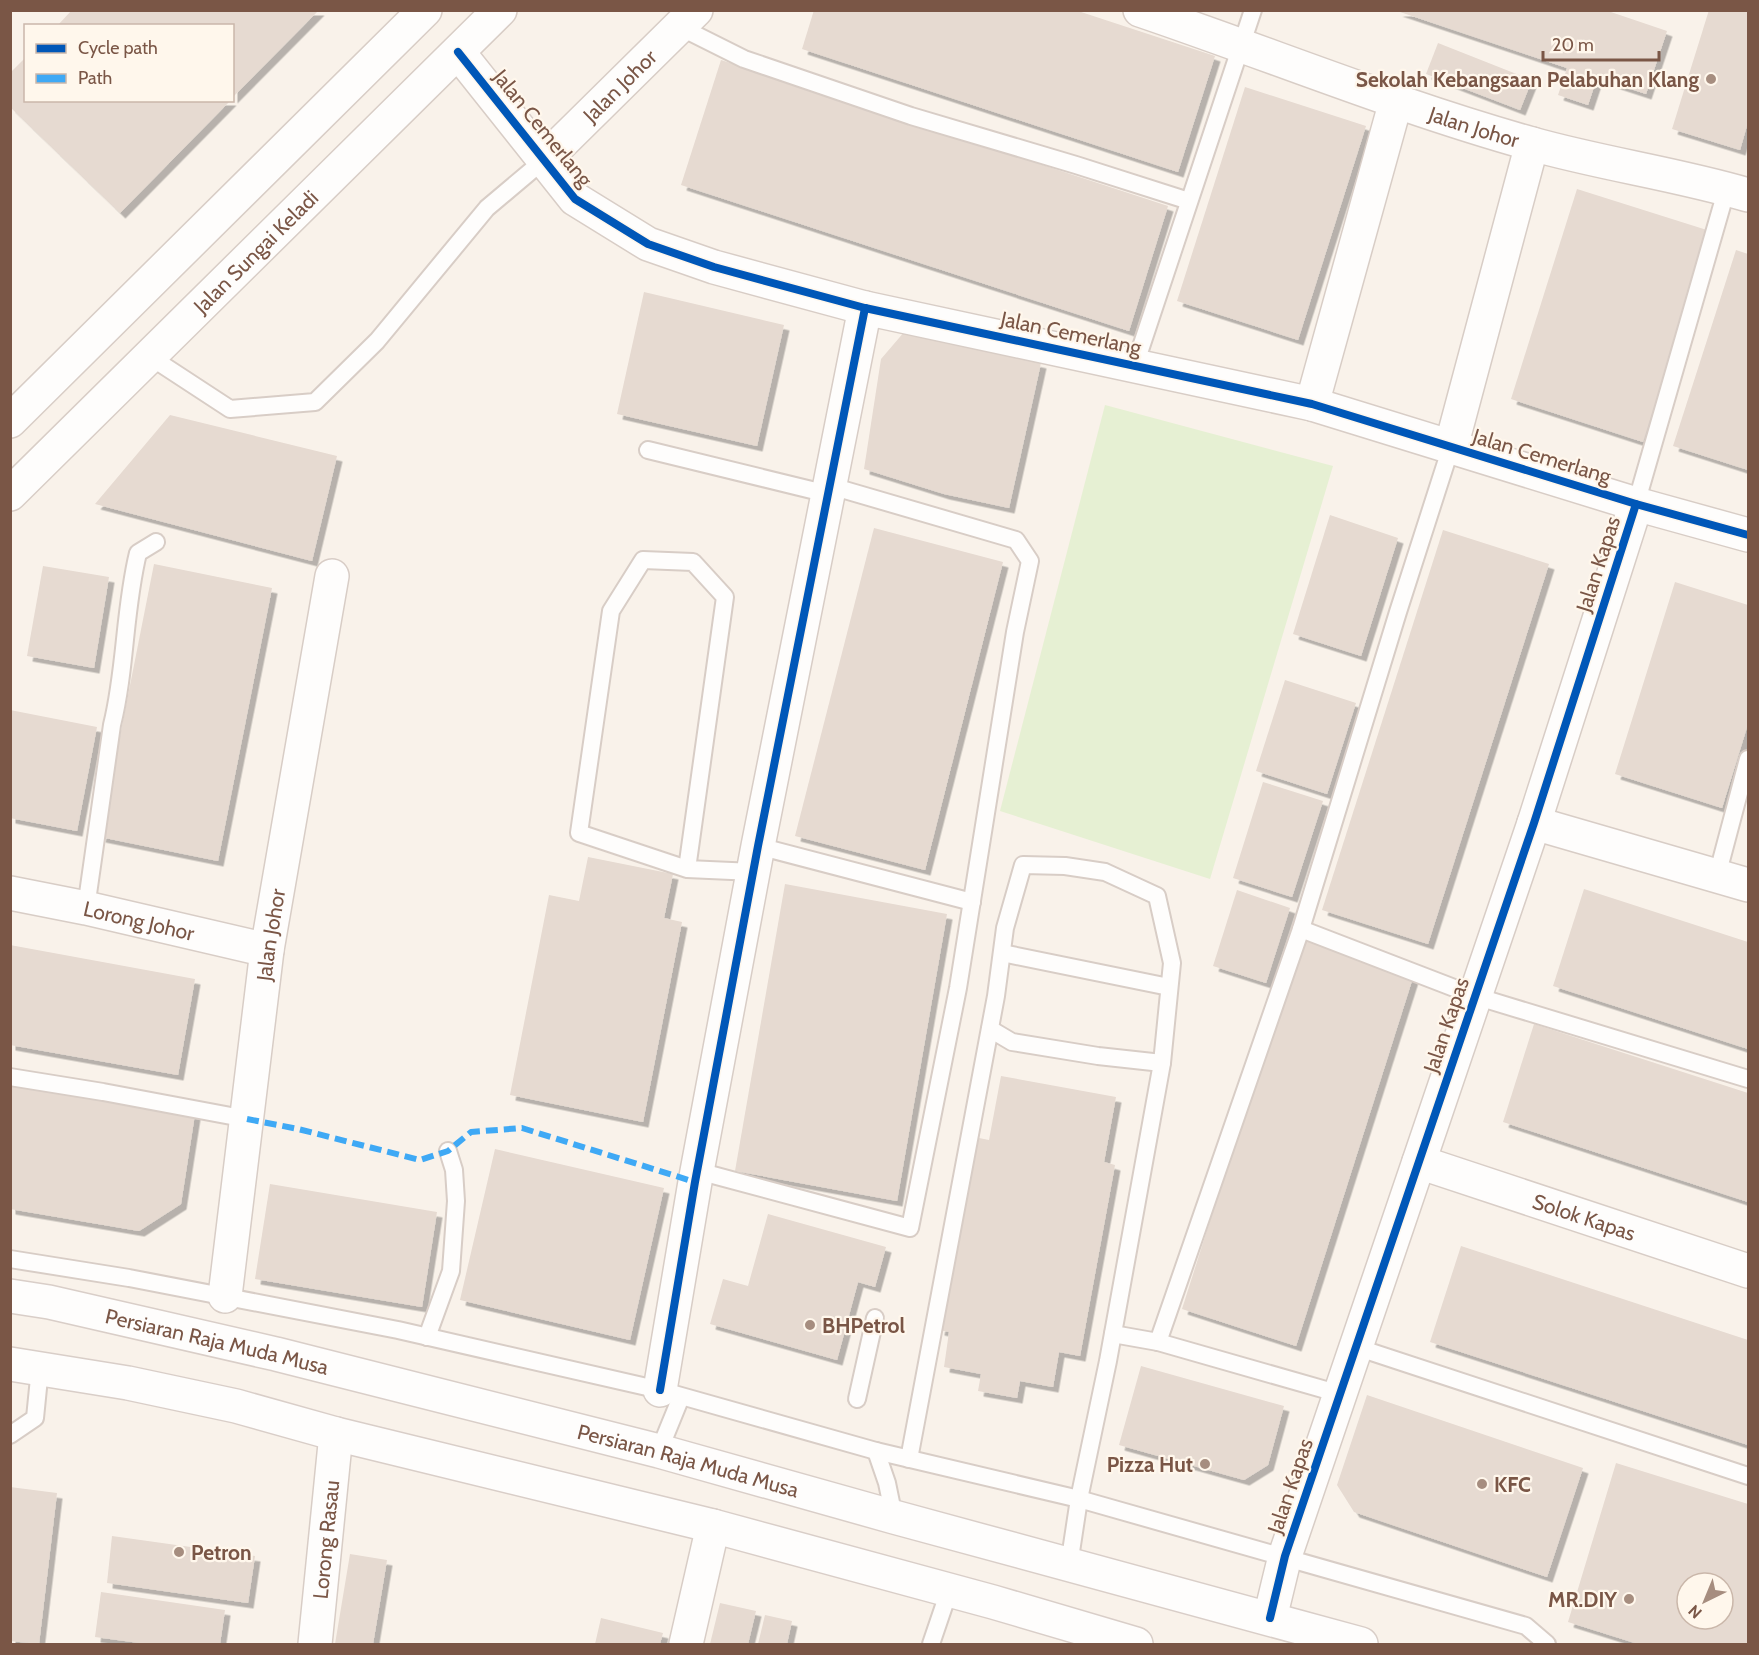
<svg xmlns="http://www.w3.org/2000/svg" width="1759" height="1655" font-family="Cabin,sans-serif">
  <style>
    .green { fill: #e6f0d3 }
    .building { fill: #e6dad1; fill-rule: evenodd; filter: url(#shadow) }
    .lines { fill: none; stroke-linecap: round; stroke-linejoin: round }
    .service-casing { stroke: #d8cdc6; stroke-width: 20 }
    .minor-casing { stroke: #d8cdc6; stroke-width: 36 }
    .tertiary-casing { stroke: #d8cdc6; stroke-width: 36 }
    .secondary-casing { stroke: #d9cec8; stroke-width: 36 }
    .service { stroke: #fefdfc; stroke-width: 16 }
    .minor { stroke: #fefdfc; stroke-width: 33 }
    .tertiary { stroke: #fefdfc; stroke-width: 33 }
    .secondary { stroke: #fefdfc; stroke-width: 33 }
    .quiet { stroke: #3fa9f5; stroke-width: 6; stroke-dasharray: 12 6; stroke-linecap: butt }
    .cycleway-casing { stroke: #fff7ec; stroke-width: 11 }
    .cycleway { stroke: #0057b8; stroke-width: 8 }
    .poi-dot { fill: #a68d7f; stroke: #fff7ec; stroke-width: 2 }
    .labels { text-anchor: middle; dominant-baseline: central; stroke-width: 4.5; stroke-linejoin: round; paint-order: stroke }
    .poi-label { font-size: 21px; font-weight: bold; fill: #7a5646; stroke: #fff7ec; text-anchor: end }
    .street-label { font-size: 21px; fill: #7a5646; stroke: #fff7ec }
  </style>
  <defs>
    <filter id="shadow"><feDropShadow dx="5.5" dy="5.5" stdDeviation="0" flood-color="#0004"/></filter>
  </defs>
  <rect width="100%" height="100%" fill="#f9f2ea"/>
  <path class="green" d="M 1105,405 L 1333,466 L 1210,879 L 1000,811 Z"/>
  <g class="building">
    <path d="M 72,10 L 319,10 L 232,98 L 232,26 L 57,26 Z"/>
    <path d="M 814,10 L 1075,10 L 1215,56 L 1178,172 L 802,49 Z"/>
    <path d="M 1605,10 L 1667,31 L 1646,94 L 1597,78 L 1588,105 L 1558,95 L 1567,68 L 1397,11 Z"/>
    <path d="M 1709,10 L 1748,10 L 1748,122 L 1740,150 L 1672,129 Z"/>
    <path d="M 1438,43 L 1532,80 L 1520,110 L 1426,74 Z"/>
    <path d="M 26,57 L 26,100 L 231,100 L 120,213 L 10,107 L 10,73 Z"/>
    <path d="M 721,60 L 1168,206 L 1129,331 L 681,185 Z"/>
    <path d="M 1245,87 L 1366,126 L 1298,340 L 1177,301 Z"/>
    <path d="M 1577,189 L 1710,231 L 1643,442 L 1511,399 Z"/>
    <path d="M 1736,250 L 1748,254 L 1748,470 L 1673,446 Z"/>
    <path d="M 644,292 L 784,325 L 757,446 L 617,414 Z"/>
    <path d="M 905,331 L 1041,363 L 1009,508 L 944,494 L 864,469 L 881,359 Z"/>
    <path d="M 170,415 L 337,456 L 312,561 L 95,504 Z"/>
    <path d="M 1330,515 L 1398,538 L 1361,656 L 1293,634 Z"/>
    <path d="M 874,528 L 1003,562 L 925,870 L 795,836 Z"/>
    <path d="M 1443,530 L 1549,564 L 1428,944 L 1322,910 Z"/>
    <path d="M 154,564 L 272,588 L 218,861 L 100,837 Z"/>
    <path d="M 43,566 L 109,577 L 94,668 L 27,656 Z"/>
    <path d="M 1675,582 L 1748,605 L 1748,724 L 1722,808 L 1615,774 Z"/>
    <path d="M 1285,680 L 1356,703 L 1327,794 L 1256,771 Z"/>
    <path d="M 10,710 L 97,727 L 77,831 L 10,818 Z"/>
    <path d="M 1263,782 L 1323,801 L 1292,897 L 1233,878 Z"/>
    <path d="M 588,857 L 673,874 L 664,918 L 682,922 L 643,1122 L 510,1095 L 549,895 L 579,901 Z"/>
    <path d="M 785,884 L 947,914 L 897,1201 L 735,1171 Z"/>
    <path d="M 1584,889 L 1748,942 L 1748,1049 L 1553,986 Z"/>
    <path d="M 1237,890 L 1290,908 L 1266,983 L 1213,966 Z"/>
    <path d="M 1303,928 L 1417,965 L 1296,1346 L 1182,1309 Z"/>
    <path d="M 10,945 L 195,979 L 178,1075 L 10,1045 Z"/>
    <path d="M 1534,1024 L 1748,1093 L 1748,1202 L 1503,1122 Z"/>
    <path d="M 1001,1076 L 1116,1097 L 1104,1162 L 1115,1165 L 1080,1356 L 1059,1352 L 1053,1387 L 1020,1381 L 1017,1398 L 978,1391 L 981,1374 L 944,1367 L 949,1332 L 939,1330 L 974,1137 L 989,1140 Z"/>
    <path d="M 10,1084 L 195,1114 L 181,1204 L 139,1231 L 10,1209 Z"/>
    <path d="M 495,1149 L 664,1188 L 630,1340 L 460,1300 Z"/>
    <path d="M 270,1184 L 437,1212 L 422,1307 L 255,1279 Z"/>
    <path d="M 768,1214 L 886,1247 L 875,1287 L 858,1282 L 837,1360 L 710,1324 L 723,1279 L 748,1286 Z"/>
    <path d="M 1461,1246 L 1748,1340 L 1748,1445 L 1430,1342 Z"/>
    <path d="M 1141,1366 L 1284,1406 L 1268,1465 L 1244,1480 L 1119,1445 Z"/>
    <path d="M 1367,1395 L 1583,1468 L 1547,1577 L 1354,1512 L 1337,1485 Z"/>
    <path d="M 1616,1463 L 1748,1504 L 1748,1644 L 1638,1644 L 1568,1622 ZM 1687,1583 L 1723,1583 L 1723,1619 L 1687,1619 Z"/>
    <path d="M 10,1487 L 57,1493 L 39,1644 L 10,1641 Z"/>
    <path d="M 112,1536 L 255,1556 L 248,1603 L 107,1583 Z"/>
    <path d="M 350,1554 L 387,1560 L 373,1644 L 335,1644 Z"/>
    <path d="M 101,1592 L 225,1610 L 220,1644 L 147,1644 L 95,1637 Z"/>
    <path d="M 720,1603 L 756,1611 L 748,1644 L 710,1644 Z"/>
    <path d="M 765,1615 L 792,1621 L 787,1644 L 758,1644 Z"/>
    <path d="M 601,1618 L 663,1633 L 660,1644 L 595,1644 Z"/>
  </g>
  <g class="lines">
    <g class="service-casing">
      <g id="service">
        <path d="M 680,27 L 744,59 L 911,116 L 1076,165 L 1189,201"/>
        <path d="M 149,356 L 230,409 L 315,402 L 377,341 L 487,208 L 544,160"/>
        <path d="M 1135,365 L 1253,10"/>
        <path d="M 648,450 L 828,494"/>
        <path d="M 1636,504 L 1727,188"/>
        <path d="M 758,846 L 972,902"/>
        <path d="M 687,869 L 725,597 L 693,562 L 643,560 L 611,611 L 579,833 L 687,869 L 754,872"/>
        <path d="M 1717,876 L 1748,759"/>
        <path d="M 86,908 L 112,725 C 126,669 124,610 138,553 L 156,542"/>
        <path d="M 1301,929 L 1475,996 L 1748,1079"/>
        <path d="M 1002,953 L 1169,987"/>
        <path d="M 990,1029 L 1012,1042 L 1098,1056 L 1162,1063"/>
        <path d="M 10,1077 L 103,1092 L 247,1119"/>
        <path d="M 698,1171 L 910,1228 L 958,988 L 1015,632 L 1030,561 L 1016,540 L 831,486"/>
        <path d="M 10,1259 L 129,1278 L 398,1330 L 660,1390 L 876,1451 L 1079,1499 L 1526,1626 L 1547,1644"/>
        <path d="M 1113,1334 L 1158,1342 L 1340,1394"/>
        <path d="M 427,1337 L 451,1271 L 456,1201 L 454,1170 L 448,1151"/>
        <path d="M 1158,1342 L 1301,929 L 1398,612 L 1451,447"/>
        <path d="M 1356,1347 L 1748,1476"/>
        <path d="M 857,1399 L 875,1318"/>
        <path d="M 10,1435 L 35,1418 L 40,1368"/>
        <path d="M 659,1451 L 681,1397"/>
        <path d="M 876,1451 L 887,1483 L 894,1517"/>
        <path d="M 909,1459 L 996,996 L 1005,928 L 1023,865 L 1065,866 L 1105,872 L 1157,896 L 1172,963 L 1162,1063 L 1108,1361 L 1079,1499 L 1069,1565"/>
        <path d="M 931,1644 L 949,1591"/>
      </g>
    </g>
    <g class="minor-casing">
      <g id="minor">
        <path id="s1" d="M 1140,10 C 1270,54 1399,107 1532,144 C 1603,164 1677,174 1748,195"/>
        <path d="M 458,52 L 575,199 L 648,244 L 714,267 L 865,308 L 1312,404 L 1636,504 L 1748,535"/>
        <path id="s2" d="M 544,160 L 696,10"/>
        <path d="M 1312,404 L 1396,101"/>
        <path d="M 1451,447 L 1532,144"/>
        <path d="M 1534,823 L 1748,885"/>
        <path id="s3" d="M 10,893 L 86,908 L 267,950"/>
        <path id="s4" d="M 1419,1162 L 1748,1271"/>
        <path id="s5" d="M 225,1296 L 267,950 L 332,576"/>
        <path d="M 660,1390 L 695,1182 L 758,846 L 865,308"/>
        <path d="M 1270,1618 L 1285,1556 L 1534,823 L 1636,504"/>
        <path id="s6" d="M 315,1644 L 336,1434"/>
        <path d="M 686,1644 L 713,1526"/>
      </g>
    </g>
    <g class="tertiary-casing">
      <g id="tertiary">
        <path d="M 10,421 L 425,10"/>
        <path id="s7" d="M 10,494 L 500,10"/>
      </g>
    </g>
    <g class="secondary-casing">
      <g id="secondary">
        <path id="s8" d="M 10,1296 L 49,1302 L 276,1354 L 659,1451 L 894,1517 L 1361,1644"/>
        <path d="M 10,1364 L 128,1383 L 236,1406 L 336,1434 L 713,1526 L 993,1602 L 1136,1644"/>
      </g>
    </g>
    <use href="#service" class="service"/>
    <use href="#minor" class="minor"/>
    <use href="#tertiary" class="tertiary"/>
    <use href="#secondary" class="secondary"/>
    <path class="quiet" d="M 247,1119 L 298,1129 L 420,1160 L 448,1151 L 471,1132 L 522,1128 L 695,1182"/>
    <g class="cycleway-casing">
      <g id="cycleway">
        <path d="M 458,52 L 575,199 L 648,244 L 714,267 L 865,308 L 1312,404 L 1636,504 L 1748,535"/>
        <path d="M 660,1390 L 695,1182 L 758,846 L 865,308"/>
        <path d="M 1270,1618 L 1285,1556 L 1534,823 L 1636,504"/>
      </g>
    </g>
    <use href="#cycleway" class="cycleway"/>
  </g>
  <g class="poi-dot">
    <circle cx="1711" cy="79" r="6"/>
    <circle cx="810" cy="1325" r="6"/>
    <circle cx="1205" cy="1464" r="6"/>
    <circle cx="1482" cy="1484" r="6"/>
    <circle cx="179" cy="1552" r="6"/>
    <circle cx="1629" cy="1599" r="6"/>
  </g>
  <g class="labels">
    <g class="poi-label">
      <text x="1699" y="79">Sekolah Kebangsaan Pelabuhan Klang</text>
      <text x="822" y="1325" text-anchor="start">BHPetrol</text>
      <text x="1193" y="1464">Pizza Hut</text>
      <text x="1494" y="1484" text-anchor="start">KFC</text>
      <text x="191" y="1552" text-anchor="start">Petron</text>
      <text x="1617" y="1599">MR.DIY</text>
    </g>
    <g class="street-label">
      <text stroke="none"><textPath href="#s2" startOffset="106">Jalan Johor</textPath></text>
      <text stroke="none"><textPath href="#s1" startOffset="354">Jalan Johor</textPath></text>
      <text transform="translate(543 128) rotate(51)">Jalan Cemerlang</text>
      <text stroke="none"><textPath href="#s7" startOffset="345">Jalan Sungai Keladi</textPath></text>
      <text transform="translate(1071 333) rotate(12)">Jalan Cemerlang</text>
      <text transform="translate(1542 456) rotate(17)">Jalan Cemerlang</text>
      <text transform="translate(1598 564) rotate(-72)">Jalan Kapas</text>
      <text stroke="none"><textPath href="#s3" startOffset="132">Lorong Johor</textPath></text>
      <text stroke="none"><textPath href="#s5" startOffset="364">Jalan Johor</textPath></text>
      <text transform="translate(1446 1025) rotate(-71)">Jalan Kapas</text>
      <text stroke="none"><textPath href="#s4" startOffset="174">Solok Kapas</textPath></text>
      <text stroke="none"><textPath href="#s8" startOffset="212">Persiaran Raja Muda Musa</textPath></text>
      <text stroke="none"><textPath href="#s8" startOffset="698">Persiaran Raja Muda Musa</textPath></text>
      <text transform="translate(1290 1486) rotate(-71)">Jalan Kapas</text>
      <text stroke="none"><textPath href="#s6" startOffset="105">Lorong Rasau</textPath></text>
    </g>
  </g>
  <rect width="1759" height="1655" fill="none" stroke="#7a5646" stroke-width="24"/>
  <rect x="24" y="24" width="210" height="78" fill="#fff7ec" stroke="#cab7aa" stroke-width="1.5"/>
  <rect x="36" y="44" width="30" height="9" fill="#0057b8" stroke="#cab7aa" stroke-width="1.5"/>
  <text x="78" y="54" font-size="18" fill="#7a5646">Cycle path</text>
  <rect x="36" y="74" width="30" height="9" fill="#3fa9f5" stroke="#cab7aa" stroke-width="1.5"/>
  <text x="78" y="84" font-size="18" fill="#7a5646">Path</text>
  <g transform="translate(1705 1601) rotate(223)"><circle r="28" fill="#fff7ec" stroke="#cab7aa" stroke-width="1.5"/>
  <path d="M0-4.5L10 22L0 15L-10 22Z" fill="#a68d7f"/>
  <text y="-9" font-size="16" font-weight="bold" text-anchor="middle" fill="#7a5646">N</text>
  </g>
  <path d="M1543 51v9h116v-9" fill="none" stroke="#7a5646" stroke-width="3"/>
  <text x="1552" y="51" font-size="18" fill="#7a5646" stroke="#fff7ec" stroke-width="4.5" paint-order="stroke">20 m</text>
</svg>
